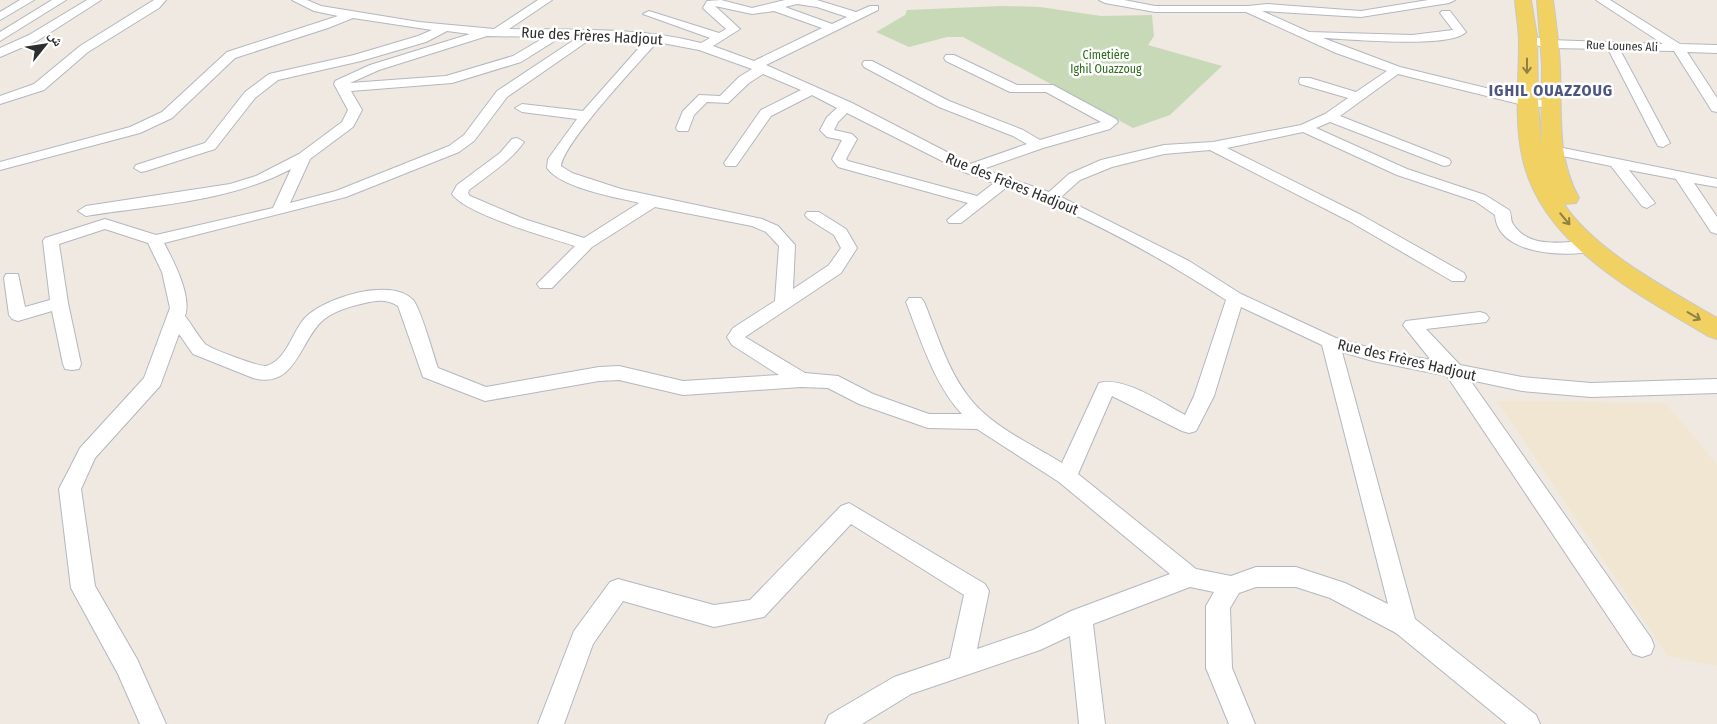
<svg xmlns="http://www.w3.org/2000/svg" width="1717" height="724" font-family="'Fira Sans Condensed','Noto Naskh Arabic',sans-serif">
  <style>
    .education { fill: #f0e6d1 }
    .cemetery { fill: #c8d9b8 }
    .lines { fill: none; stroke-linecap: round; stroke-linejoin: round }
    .street-casing { stroke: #b4b7c1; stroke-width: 2 }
    .primary-casing { stroke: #c9c9c9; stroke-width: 2 }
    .street { fill: #fff; fill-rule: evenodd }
    .primary { fill: #f2d163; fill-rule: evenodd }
    .oneway { stroke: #908048 }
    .labels { text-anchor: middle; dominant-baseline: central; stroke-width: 5; stroke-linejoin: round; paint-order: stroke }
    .far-street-label { font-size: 12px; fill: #2e2e2e; stroke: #fff }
    .far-park-label { font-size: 12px; fill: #2c6e1b; stroke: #fff }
    .street-label { font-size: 15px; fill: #2e2e2e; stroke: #fff }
    .far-district-label { font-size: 16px; font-weight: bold; letter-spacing: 1px; fill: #4d5680; stroke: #fff }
  </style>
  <rect width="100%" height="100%" fill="#efe9e1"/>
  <path class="education" d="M 1497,401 L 1665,403 L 1717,464 L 1717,666 L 1668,656 Z"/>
  <path class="cemetery" d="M 1002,6 L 1040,7 L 1101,16 L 1152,15 L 1154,36 L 1148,45 L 1222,66 L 1170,115 L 1133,128 L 963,37 L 947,37 L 909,47 L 876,32 L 905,15 L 907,10 Z"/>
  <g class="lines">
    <g class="street-casing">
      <g id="street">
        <path d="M 20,0 L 34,0 L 0,20 L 0,12 Z"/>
        <path d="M 52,0 L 66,0 L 0,41 L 0,32 Z"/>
        <path d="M 87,0 L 101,0 L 37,41 L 0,57 L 0,48 L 29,35 Z"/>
        <path d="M 154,0 L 166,0 L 159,8 L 88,52 L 44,90 L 0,104 L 0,96 L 34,84 L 80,46 Z"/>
        <path d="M 292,0 L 307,0 L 321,6 L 419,22 L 494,29 L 538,0 L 552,0 L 509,29 C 573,30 639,27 701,43 L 710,38 L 643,14 L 649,11 L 719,33 L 726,29 L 705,10 L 703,8 L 707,1 L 721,0 L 752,8 L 785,0 L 817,0 L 856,12 L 870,6 L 878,6 L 878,10 L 766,65 L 852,103 L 970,164 L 1027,144 L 1013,136 L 939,107 L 864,67 L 862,64 L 864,61 L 872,61 L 949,101 L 1023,130 L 1040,140 L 1101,122 L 1046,92 L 1010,92 L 946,61 L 944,58 L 946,55 L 954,55 L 1017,85 L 1053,85 L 1116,119 L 1118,122 L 1110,129 L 1043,148 L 983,169 L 1049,192 L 1069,174 L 1101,160 L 1164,145 L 1213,142 L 1301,125 L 1325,114 L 1348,98 L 1300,84 L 1299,81 L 1300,78 L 1310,78 L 1356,92 L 1387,71 L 1336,53 L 1246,12 L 1155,12 L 1105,3 L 1099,0 L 1124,0 L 1155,6 L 1248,6 L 1267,4 L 1361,11 L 1428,0 L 1455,0 L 1449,3 L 1361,17 L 1262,11 L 1309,32 L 1412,35 L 1453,30 L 1440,13 L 1442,11 L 1450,11 L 1466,32 C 1450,49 1349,39 1323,38 L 1400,67 L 1527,98 L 1557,102 L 1559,105 L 1557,108 L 1527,106 L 1398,74 L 1340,116 L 1449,159 L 1451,162 L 1449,165 L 1444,166 L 1330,122 L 1316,128 L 1407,169 L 1485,195 L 1509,210 C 1512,214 1510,220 1513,224 C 1535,259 1590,231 1601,247 L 1599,250 C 1568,258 1498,256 1495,215 L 1475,201 L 1397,175 L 1303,132 L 1227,148 L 1361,215 L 1464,273 L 1466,277 L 1464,281 L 1452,281 L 1349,221 L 1210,150 L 1164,154 L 1112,167 L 1080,180 L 1061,197 L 1189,261 L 1241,294 L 1336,338 L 1374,349 L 1431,360 L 1406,329 L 1403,325 L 1406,321 L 1480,312 L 1486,314 L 1489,318 L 1486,322 L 1426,329 L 1460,365 L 1522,377 L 1591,383 L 1717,379 L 1717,393 L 1591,397 L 1522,391 L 1470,380 L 1651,638 L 1654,646 L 1651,654 L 1642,657 L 1633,654 L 1447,376 L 1373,361 L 1342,352 L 1415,619 L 1536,715 L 1540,724 L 1507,724 L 1396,633 L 1330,598 L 1296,587 L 1256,587 L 1239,593 L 1230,608 L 1232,668 L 1255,724 L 1229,724 L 1206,668 L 1206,606 L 1214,592 L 1190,587 L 1093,624 L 1105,724 L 1079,724 L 1070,636 L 1040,650 L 911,694 L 862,724 L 825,724 L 829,715 L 894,677 L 950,658 L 964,595 L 851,524 L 764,617 L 714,627 L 623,601 L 593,644 L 564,724 L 538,724 L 574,631 L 610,582 L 618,579 L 714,605 L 750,600 L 841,506 L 849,503 L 985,584 L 989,591 L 977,649 L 1033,630 L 1071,611 L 1170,574 L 1059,482 L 977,429 L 928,428 L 859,404 L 828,388 L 801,387 L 683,395 L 619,380 L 599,381 L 485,401 L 423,377 L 398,306 C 387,299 377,300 365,303 C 351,306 333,311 322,321 C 300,341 295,390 253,378 L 193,354 L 179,334 L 160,386 L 95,458 L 81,489 L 95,586 L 137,659 L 166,724 L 140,724 L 118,674 L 71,588 L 59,489 L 80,448 L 144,378 L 170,308 L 162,272 L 148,243 L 105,229 L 59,244 L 68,303 L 81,364 L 79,369 L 72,370 L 65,369 L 63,364 L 52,311 L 18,321 L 12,319 L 9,315 L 4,278 L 6,274 L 18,274 L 25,307 L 50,300 L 43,241 L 45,238 L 105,219 L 156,235 L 273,208 L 291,169 C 229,202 154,205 86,216 L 78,211 L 86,206 L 230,184 L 256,176 L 299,154 L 342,122 L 348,110 L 334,84 L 335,81 L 370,65 L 470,34 L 447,31 L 426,42 L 361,61 L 278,80 L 255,98 L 215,149 L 146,171 L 141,172 L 134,168 L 136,165 L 205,143 L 245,92 L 269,74 L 354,55 L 418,36 L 432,30 L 353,18 L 328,28 L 235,58 L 172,118 L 140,133 L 0,170 L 0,162 L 130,127 L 162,112 L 227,52 L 338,16 L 314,11 ZM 797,4 L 817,7 L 847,17 L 832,24 L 785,7 ZM 715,6 L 752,14 L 774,11 L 822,28 L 754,61 L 713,46 L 740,29 ZM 487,36 L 545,37 L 513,56 L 446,76 L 350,83 L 379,70 ZM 561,37 L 577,38 L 497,91 L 464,135 L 449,146 L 336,191 L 290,203 L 310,159 L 353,127 L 362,110 L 351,91 L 452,83 L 521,62 ZM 592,38 L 645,41 L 583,111 L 522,104 L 515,108 L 522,112 L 577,119 L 548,159 L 547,168 C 561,188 615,197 639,203 L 584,238 L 524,219 L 470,196 L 468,193 L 469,190 C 488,175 510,162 524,142 L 517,138 L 512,139 L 500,153 L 457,185 L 452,194 C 467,215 548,237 575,246 L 537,284 L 540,288 L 552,288 L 592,247 L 655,207 L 752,226 L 766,232 L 779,246 L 775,301 L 733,328 L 727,337 L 732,345 L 779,375 L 683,381 L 619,366 L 599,367 L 486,387 L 438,368 C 433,354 421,309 413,300 C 391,276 321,299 304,319 C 292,333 286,361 266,366 C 259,367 211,349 205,344 C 198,336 192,325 185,316 C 192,296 174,262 164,243 L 346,197 L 459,152 L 474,141 L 507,97 ZM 657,42 L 699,50 L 752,69 L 739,77 L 720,96 L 699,95 L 683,111 L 676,128 L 678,131 L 688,131 L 694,115 L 707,102 L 728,103 L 749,83 L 763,74 L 801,90 L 761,110 L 724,163 L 726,166 L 736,166 L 771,116 L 812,95 L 837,108 L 827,117 L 820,130 L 827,137 L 842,140 L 832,159 L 838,167 L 968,203 L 947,220 L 949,223 L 961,223 L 1007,187 C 1084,215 1157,255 1226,300 L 1194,396 L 1185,415 C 1162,403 1124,376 1099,383 L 1062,463 C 1030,443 990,426 968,396 C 947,369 937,333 924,302 L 921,298 L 909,298 L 906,302 C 921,340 934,384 962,414 L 929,414 L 873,394 L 838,376 L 805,373 L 745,337 L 841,273 L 857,248 L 846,229 L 819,212 L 807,212 L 805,215 L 807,218 L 834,235 L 841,248 L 829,265 L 793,289 L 795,245 L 778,226 L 762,219 L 621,189 L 572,173 L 561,166 C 564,142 637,65 657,42 ZM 847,113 L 964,172 L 994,183 L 977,196 L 848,161 L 846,159 L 857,139 L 852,134 L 834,130 L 838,122 ZM 1241,307 L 1322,345 L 1388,604 L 1345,583 L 1296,567 L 1256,567 L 1231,576 L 1196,569 L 1078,474 L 1112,396 L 1182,431 L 1189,433 L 1196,431 L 1214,396 Z"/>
        <path d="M 1596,0 L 1610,0 L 1680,44 L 1717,45 L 1717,53 L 1687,52 L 1717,98 L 1717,112 L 1712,111 L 1674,51 L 1620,50 L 1670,143 L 1663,147 L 1658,146 L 1608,49 L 1550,48 L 1524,43 L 1522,40 L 1528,36 L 1550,40 L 1663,44 Z"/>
        <path d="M 1553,146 L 1717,179 L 1717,187 L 1694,183 L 1717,217 L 1717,234 L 1711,232 L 1676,179 L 1629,170 L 1655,203 L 1647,208 L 1642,206 L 1611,166 L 1548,153 L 1546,150 L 1548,147 Z"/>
      </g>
    </g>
    <g class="primary-casing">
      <path id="primary" d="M 1515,0 L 1531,0 L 1537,36 L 1538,100 L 1541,146 L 1542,65 L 1537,0 L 1553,0 C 1556,22 1559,44 1560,66 C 1562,111 1556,157 1579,198 L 1576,203 L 1564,204 C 1595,251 1669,290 1717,318 L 1717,339 L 1708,336 C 1638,294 1543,246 1523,160 C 1514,122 1519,80 1519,42 C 1519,28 1516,14 1515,0 Z"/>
    </g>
    <use href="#street" class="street"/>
    <use href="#primary" class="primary"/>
  </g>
  <defs><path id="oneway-shaft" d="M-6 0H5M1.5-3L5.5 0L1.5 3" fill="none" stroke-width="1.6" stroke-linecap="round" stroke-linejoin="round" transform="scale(1.25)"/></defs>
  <g class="oneway">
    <use href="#oneway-shaft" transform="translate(1527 66) rotate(90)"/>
    <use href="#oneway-shaft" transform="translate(1565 219) rotate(50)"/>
    <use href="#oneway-shaft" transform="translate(1694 316) rotate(31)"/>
  </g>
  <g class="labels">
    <g class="far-street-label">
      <text transform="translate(1622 46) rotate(2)">Rue Lounes Ali</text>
    </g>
    <g class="far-park-label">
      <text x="1106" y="55">Cimetière<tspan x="1106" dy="14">Ighil Ouazzoug</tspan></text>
    </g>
    <g class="street-label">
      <text transform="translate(592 36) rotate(3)">Rue des Frères Hadjout</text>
      <text transform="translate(1012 184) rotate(22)">Rue des Frères Hadjout</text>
      <text transform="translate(1407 360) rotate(13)">Rue des Frères Hadjout</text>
    </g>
    <g class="far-district-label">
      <text x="1551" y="90">IGHIL OUAZZOUG</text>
    </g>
  </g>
  <g transform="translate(45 45) rotate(60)" stroke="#ffffff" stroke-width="4" paint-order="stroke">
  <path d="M0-4L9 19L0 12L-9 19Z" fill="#2e2e2e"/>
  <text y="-8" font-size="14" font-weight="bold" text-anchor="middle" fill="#2e2e2e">ش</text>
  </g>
</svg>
